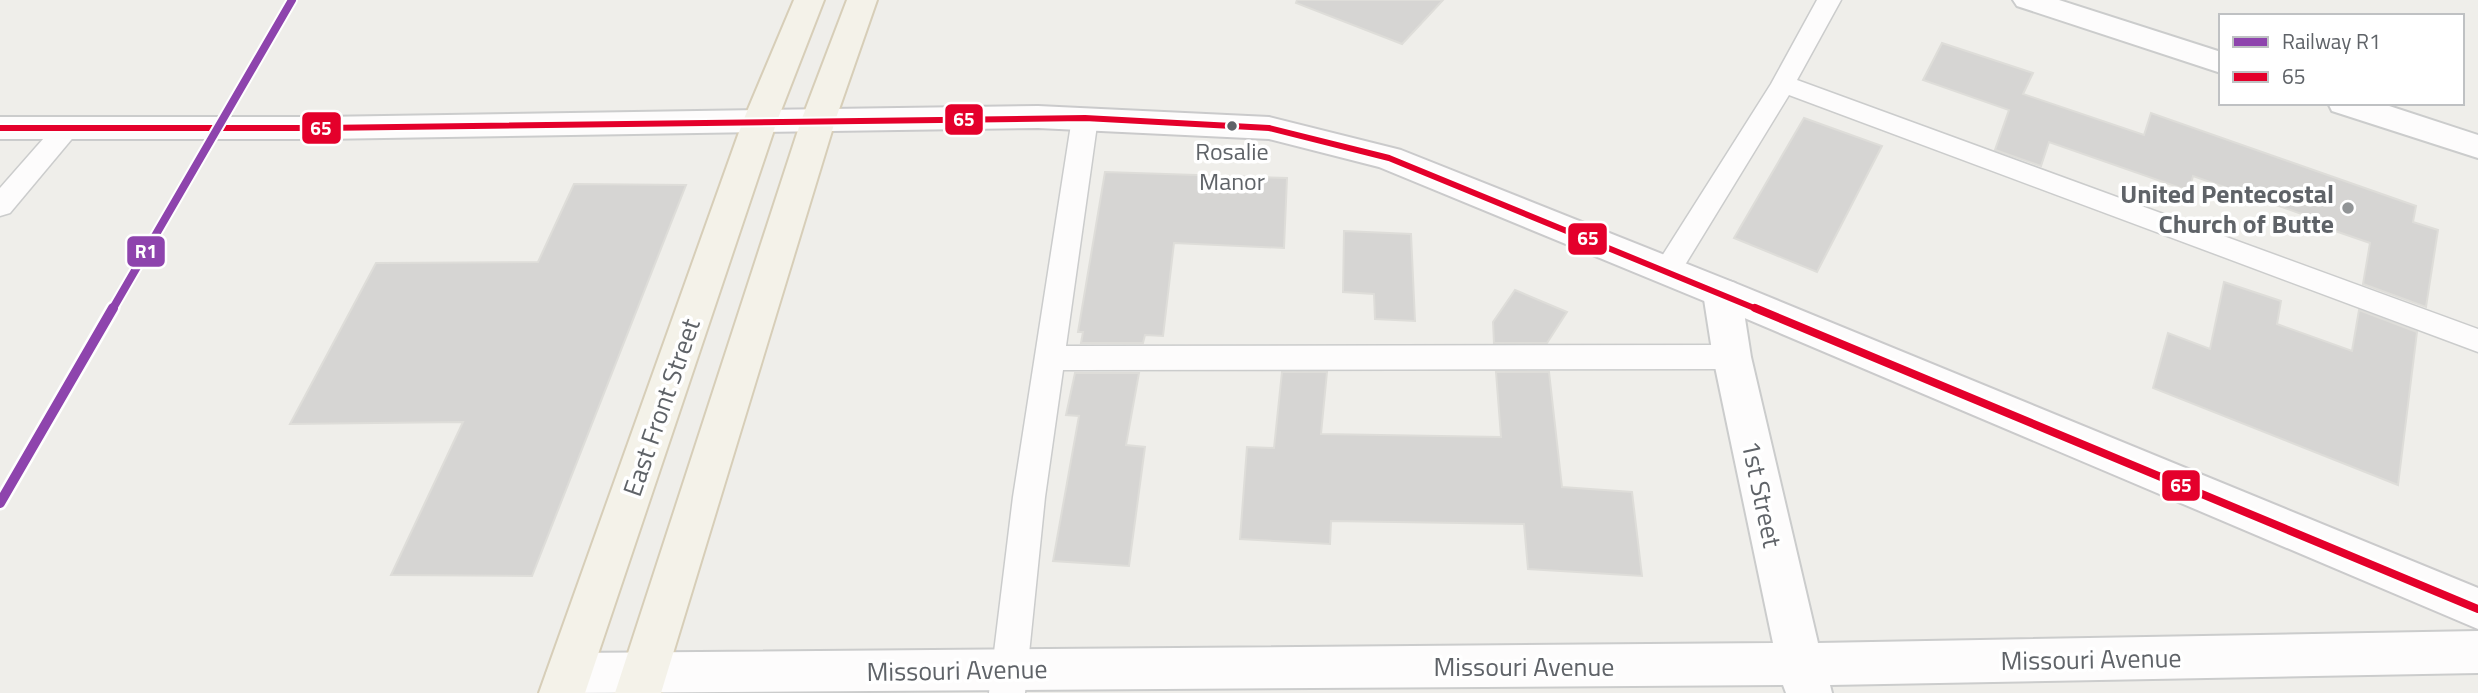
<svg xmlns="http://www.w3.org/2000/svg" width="2478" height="693" font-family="'Titillium Web',sans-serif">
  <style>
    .building { fill: #d6d5d3; stroke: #deddd9; stroke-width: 2 }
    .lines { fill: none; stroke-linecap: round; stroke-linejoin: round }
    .service-casing { stroke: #cbcccc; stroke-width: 3 }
    .minor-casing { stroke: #cbcccc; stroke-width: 4 }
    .tertiary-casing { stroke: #cbcccc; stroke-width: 4 }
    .secondary-casing { stroke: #cacacb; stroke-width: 4 }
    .primary-casing { stroke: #d7ceb8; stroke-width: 4 }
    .service { fill: #fdfcfc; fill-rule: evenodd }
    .minor { fill: #fdfcfc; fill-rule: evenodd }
    .tertiary { fill: #fdfcfc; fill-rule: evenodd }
    .secondary { fill: #fdfcfc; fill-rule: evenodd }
    .primary { fill: #f4f2e9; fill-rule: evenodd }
    .bus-1-far1-casing { stroke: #fff; stroke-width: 10 }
    .bus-1-casing { stroke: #fff; stroke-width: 13 }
    .bus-1-far1 { stroke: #e4002b; stroke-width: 6 }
    .bus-1 { stroke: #e4002b; stroke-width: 8 }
    .rail-1-far1-casing { stroke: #fff; stroke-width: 12 }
    .rail-1-casing { stroke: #fff; stroke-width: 15 }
    .rail-1-far1 { stroke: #8e44ad; stroke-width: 8 }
    .rail-1 { stroke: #8e44ad; stroke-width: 10 }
    .bus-dot { fill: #5f6368; stroke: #fff; stroke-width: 2.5 }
    .poi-dot { fill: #919496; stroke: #fff; stroke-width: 2.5 }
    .labels { text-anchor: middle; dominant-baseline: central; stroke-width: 7; stroke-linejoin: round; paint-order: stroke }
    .bus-label { font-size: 24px; fill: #5f6368; stroke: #fff }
    .poi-label { font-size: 26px; font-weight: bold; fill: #5f6368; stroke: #fff; text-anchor: end }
    .street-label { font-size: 26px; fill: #5f6368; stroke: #fff }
    .line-badge { stroke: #fff; stroke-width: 2.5 }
    .badge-label { font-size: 19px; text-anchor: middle; font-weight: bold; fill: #fff }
  </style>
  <rect width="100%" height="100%" fill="#efeeea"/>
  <g class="building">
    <path d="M 1297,0 L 1443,0 L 1402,44 L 1296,3 Z"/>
    <path d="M 1942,43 L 2033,73 L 2023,94 L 2144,135 L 2151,113 L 2416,206 L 2413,222 L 2438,230 L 2426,307 L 2363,284 L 2370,243 L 2312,223 L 2313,218 L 2193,176 L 2189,191 L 2049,142 L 2041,166 L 1995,150 L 2009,110 L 1923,80 Z"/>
    <path d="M 1804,118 L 1882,146 L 1817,272 L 1734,238 Z"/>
    <path d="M 1105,172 L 1287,178 L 1284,248 L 1174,243 L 1163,336 L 1145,335 L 1143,343 L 1081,343 L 1083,332 L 1078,332 Z"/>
    <path d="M 574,184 L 686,185 L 532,576 L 391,575 L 463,422 L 290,424 L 376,263 L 538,262 Z"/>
    <path d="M 1344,231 L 1411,234 L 1415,321 L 1375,319 L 1374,294 L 1343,292 Z"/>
    <path d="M 2224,282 L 2281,301 L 2277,324 L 2352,351 L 2359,310 L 2417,332 L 2398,485 L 2153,388 L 2168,333 L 2210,349 Z"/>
    <path d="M 1515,290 L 1567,312 L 1547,343 L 1494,343 L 1493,322 Z"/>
    <path d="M 1282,372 L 1327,372 L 1321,434 L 1501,437 L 1496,372 L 1549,372 L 1562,487 L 1632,492 L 1642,576 L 1528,569 L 1524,524 L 1331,521 L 1330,544 L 1240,539 L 1247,447 L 1274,448 Z"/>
    <path d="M 1075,373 L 1139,373 L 1126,445 L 1145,447 L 1129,566 L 1053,561 L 1079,416 L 1066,415 Z"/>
  </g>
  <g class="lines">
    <g class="service-casing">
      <g id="service">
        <path d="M 1817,0 L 1841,0 L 1797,80 L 2478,329 L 2478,352 L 1789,95 L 1677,278 L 1667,281 L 1657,278 L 1653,271 L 1657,264 L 1771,84 Z"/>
        <path d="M 1085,110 L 1094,112 L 1098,118 L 1066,346 L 1732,345 L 1743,349 L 1747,357 L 1743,365 L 1732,369 L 1063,370 L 1045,497 L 1025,693 L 989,693 L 1013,497 L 1072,118 L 1076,112 Z"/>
        <path d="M 67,119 L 76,122 L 80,128 L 76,134 L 10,213 L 0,216 L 0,188 L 58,122 Z"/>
      </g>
    </g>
    <g class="minor-casing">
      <g id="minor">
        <path d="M 2013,0 L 2059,0 L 2221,52 L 2221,73 L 2017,6 Z"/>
        <path d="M 2328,103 L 2380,103 L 2478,135 L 2478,158 L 2332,111 Z"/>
        <path d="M 1722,279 L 1735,283 L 1741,293 L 1751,357 L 1818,643 L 2478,631 L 2478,673 L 1830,685 L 1832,693 L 1786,693 L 1783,685 L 563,693 L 553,689 L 546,674 L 553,659 L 569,653 L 1773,643 L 1713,357 L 1703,293 L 1709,283 Z"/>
      </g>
    </g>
    <g class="tertiary-casing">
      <path id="tertiary" d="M 760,110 L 772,113 L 777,121 L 772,129 L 760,132 L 321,139 L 0,139 L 0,117 L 321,117 Z"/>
    </g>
    <g class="secondary-casing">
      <path id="secondary" d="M 1038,106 L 1269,117 L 1401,150 L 1735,283 L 2478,588 L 2478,629 L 1709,303 L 1379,167 L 1269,139 L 1038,128 L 760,132 L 748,129 L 743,121 L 748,113 L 760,110 Z"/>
    </g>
    <g class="primary-casing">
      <g id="primary">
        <path d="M 794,0 L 824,0 L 777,121 L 585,693 L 539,693 L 743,121 Z"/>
        <path d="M 847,0 L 877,0 L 835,121 L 661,693 L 615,693 L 801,121 Z"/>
      </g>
    </g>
    <use href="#service" class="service"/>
    <use href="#minor" class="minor"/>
    <use href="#tertiary" class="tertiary"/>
    <use href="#secondary" class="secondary"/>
    <use href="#primary" class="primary"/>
    <g class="bus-1-far1-casing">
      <path id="bus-1-far1" d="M 0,128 L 321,128 L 1085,118 L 1269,128 L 1389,158 L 1759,310"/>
    </g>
    <g class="bus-1-casing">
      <path id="bus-1" d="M 1755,308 L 2478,609"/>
    </g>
    <use href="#bus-1-far1" class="bus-1-far1"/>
    <use href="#bus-1" class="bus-1"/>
    <g class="rail-1-far1-casing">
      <path id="rail-1-far1" d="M 112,310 L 292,0"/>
    </g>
    <g class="rail-1-casing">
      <path id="rail-1" d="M 0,503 L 113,308"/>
    </g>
    <use href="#rail-1-far1" class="rail-1-far1"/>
    <use href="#rail-1" class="rail-1"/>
  </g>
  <circle class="bus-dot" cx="1232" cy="126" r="6"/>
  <circle class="poi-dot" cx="2348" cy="208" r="7"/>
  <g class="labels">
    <g class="bus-label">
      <text x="1232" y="151">Rosalie<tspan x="1232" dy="30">Manor</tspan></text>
    </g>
    <g class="poi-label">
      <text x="2334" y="193">United Pentecostal<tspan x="2334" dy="30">Church of Butte</tspan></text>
    </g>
    <g class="street-label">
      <text transform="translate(661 407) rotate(-71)">East Front Street</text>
      <text transform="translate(1762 494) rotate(78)">1st Street</text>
      <text transform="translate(2091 659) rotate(-1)">Missouri Avenue</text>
      <text x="1524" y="666">Missouri Avenue</text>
      <text transform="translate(957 670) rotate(-1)">Missouri Avenue</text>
    </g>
  </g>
  <g class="line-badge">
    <rect x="944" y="103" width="40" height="33" rx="7" fill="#e4002b"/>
    <rect x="301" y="111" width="41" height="34" rx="7" fill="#e4002b"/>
    <rect x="1567" y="222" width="41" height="34" rx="7" fill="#e4002b"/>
    <rect x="126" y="235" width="40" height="33" rx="7" fill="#8e44ad"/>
    <rect x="2161" y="469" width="40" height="33" rx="7" fill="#e4002b"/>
  </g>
  <g class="badge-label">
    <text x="964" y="126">65</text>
    <text x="321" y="135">65</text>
    <text x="1588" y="245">65</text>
    <text x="146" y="258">R1</text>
    <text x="2181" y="492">65</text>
  </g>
  <rect x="2219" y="14" width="245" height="91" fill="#ffffff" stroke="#bfc1c3" stroke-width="2"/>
  <rect x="2233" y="37" width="35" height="10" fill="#8e44ad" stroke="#bfc1c3" stroke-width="2"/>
  <text x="2282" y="49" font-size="21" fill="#5f6368">Railway R1</text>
  <rect x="2233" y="72" width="35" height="10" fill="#e4002b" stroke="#bfc1c3" stroke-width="2"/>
  <text x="2282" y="84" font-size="21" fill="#5f6368">65</text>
</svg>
